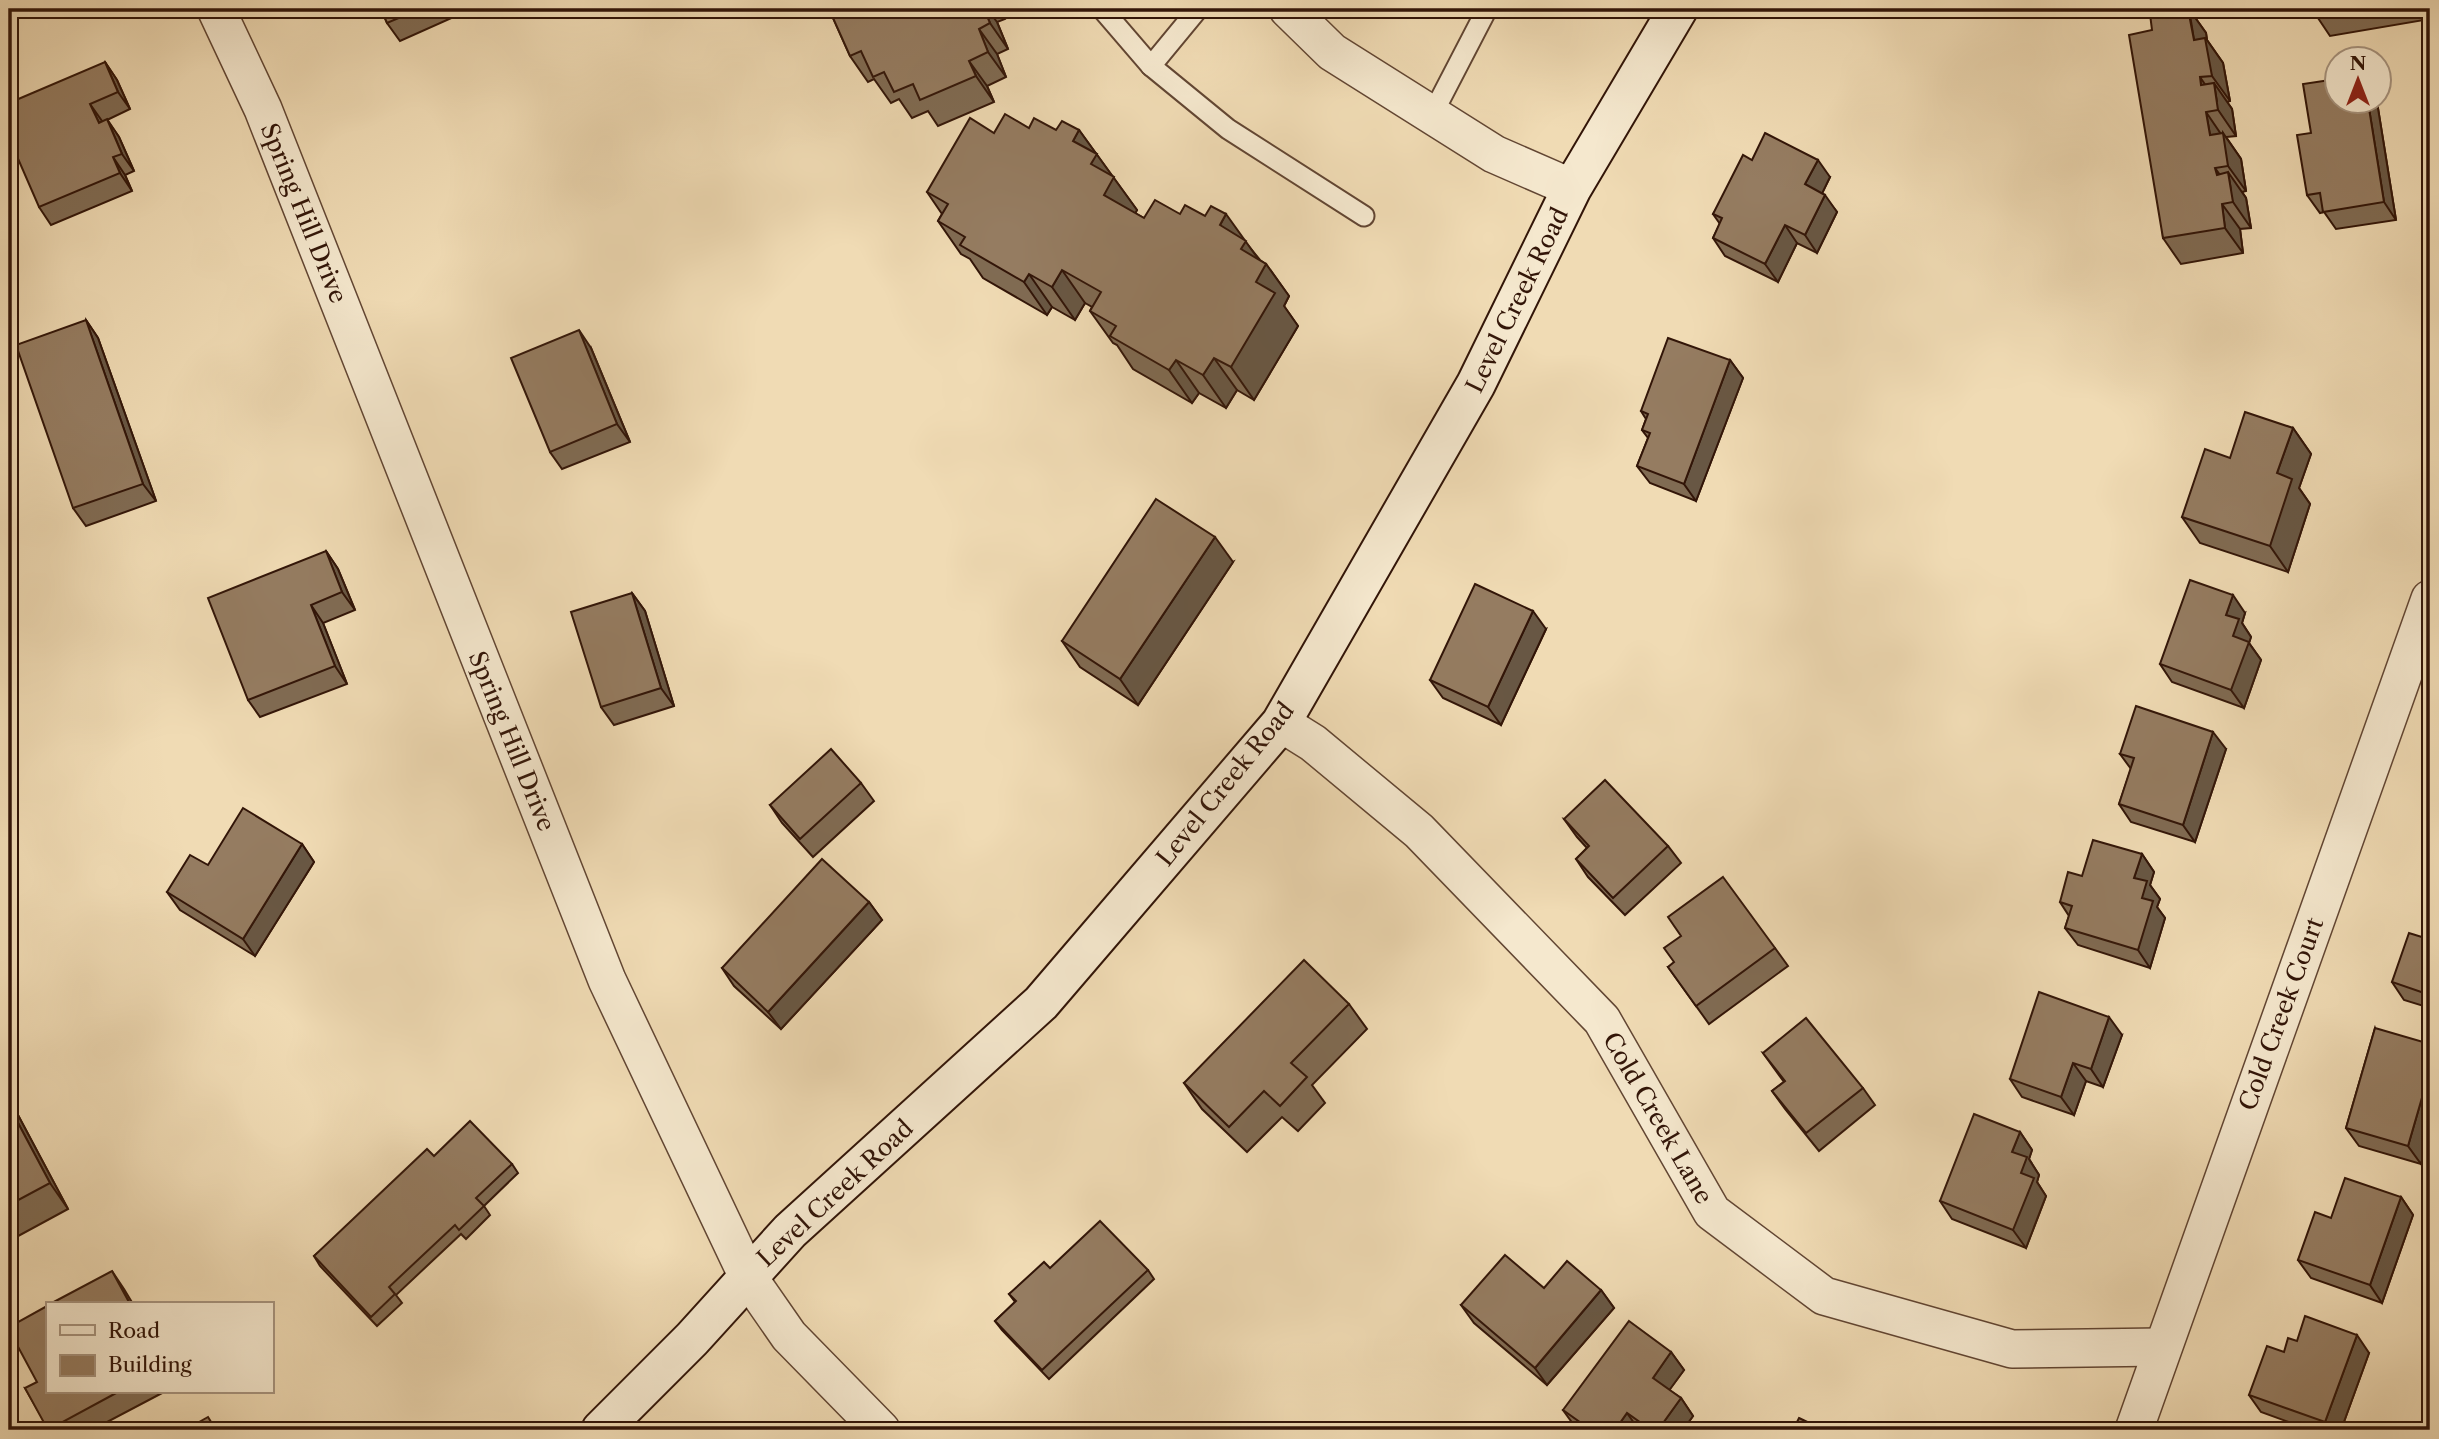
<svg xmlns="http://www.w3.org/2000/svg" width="2439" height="1439" font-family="'Libre Caslon Text',serif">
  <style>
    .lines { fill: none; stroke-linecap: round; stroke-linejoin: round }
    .lane-casing { stroke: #624633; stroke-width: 23 }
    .street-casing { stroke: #624633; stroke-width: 40 }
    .secondary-casing { stroke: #321508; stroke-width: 42 }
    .lane { stroke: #f5e8ce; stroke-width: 19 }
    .street { stroke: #f5e8ce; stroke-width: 37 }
    .secondary { stroke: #f5e8ce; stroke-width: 38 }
    .wall { fill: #806b53; stroke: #321508; stroke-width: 2 }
    .shaded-wall { fill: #685744; stroke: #321508; stroke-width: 2 }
    .building { fill: #957c61; stroke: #321508; stroke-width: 2 }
    .labels { text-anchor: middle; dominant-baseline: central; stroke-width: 5; stroke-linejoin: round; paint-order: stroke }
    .street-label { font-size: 24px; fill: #321508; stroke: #f5e8ce }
  </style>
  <rect width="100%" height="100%" fill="#f0dbb4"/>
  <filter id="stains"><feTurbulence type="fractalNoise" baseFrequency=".00286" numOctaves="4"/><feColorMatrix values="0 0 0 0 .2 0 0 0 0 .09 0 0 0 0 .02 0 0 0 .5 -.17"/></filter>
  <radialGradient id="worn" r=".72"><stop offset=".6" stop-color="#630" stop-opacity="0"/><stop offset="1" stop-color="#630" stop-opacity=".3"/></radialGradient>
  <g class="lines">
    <g class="lane-casing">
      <g id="lane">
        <path d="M 1102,9 L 1151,66"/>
        <path d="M 1198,9 L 1151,66 L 1228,129 L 1364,216"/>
        <path d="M 1432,115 L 1487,9"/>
      </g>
    </g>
    <g class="street-casing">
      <g id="street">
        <path d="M 216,9 L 263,109 L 607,980 L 748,1277 L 789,1336 L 881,1430"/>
        <path d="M 1288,9 L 1332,52 L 1494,154 L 1572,188"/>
        <path d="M 1281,723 L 1313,743 L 1419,831 L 1602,1020 L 1712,1212 L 1824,1296 L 2012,1349 L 2161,1347"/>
        <path d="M 2134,1430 L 2430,599"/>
      </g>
    </g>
    <g class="secondary-casing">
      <path id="secondary" d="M 601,1430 L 692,1339 L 790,1231 L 1041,1003 L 1281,723 L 1476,384 L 1572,188 L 1678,9"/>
    </g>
    <use href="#lane" class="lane"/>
    <use href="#street" class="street"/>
    <use href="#secondary" class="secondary"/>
  </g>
  <g class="wall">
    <path d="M 381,9 L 453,9 L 456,16 L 400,41 L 387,23 Z"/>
    <path d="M 829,9 L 1001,9 L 1005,19 L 997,22 L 1008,49 L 997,54 L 1006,77 L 987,86 L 994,102 L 938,126 L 928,111 L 912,118 L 899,99 L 891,103 L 874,79 L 868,82 L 850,56 Z"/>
    <path d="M 2189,9 L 2206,33 L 2207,40 L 2223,63 L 2230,101 L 2227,102 L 2232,109 L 2236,136 L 2226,137 L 2241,159 L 2246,191 L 2242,192 L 2246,198 L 2251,228 L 2240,229 L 2243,253 L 2181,264 L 2163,238 L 2152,30 Z"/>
    <path d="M 2312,9 L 2430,9 L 2430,19 L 2330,36 Z"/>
    <path d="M 105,62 L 117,80 L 130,109 L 107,120 L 119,137 L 134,171 L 125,175 L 132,191 L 51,225 L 39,207 Z"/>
    <path d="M 2337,102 L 2377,102 L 2396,220 L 2336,229 L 2324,212 L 2320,213 L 2307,195 L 2311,133 Z"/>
    <path d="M 1029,128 L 1056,130 L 1079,130 L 1137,210 L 1135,213 L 1144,218 L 1180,214 L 1243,239 L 1260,260 L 1266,264 L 1289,296 L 1284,306 L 1298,326 L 1254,400 L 1237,390 L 1226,408 L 1199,393 L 1192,403 L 1133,369 L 1117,345 L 1113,343 L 1090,311 L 1092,307 L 1085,303 L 1075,320 L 1052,307 L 1047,315 L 983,278 L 970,259 L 961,254 L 938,221 L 942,214 L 927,192 L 994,133 Z"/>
    <path d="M 1752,160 L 1830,177 L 1822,193 L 1837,212 L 1817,253 L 1797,243 L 1778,282 L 1725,256 L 1713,238 L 1720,224 L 1713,214 Z"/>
    <path d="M 86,320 L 98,338 L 156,501 L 86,526 L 73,508 Z"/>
    <path d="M 591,348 L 630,442 L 562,469 L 550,452 Z"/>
    <path d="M 1730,360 L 1743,378 L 1696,501 L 1650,483 L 1637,466 L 1648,438 L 1642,430 L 1646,419 L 1641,411 Z"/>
    <path d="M 2293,428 L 2311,454 L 2299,488 L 2310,504 L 2288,572 L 2200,543 L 2182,517 L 2230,458 Z"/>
    <path d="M 326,551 L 338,569 L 355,610 L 323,623 L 347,684 L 260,717 L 248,700 Z"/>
    <path d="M 1233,562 L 1138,705 L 1080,667 L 1062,641 Z"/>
    <path d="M 632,593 L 645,611 L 674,706 L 614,725 L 601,707 Z"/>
    <path d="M 2245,613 L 2242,623 L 2251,637 L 2249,643 L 2261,660 L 2244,708 L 2172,682 L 2160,664 Z"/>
    <path d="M 1546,629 L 1501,725 L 1443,698 L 1430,680 Z"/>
    <path d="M 2226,749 L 2195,842 L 2131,822 L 2119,804 L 2131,769 L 2120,754 Z"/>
    <path d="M 861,783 L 874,801 L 813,857 L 782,823 L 770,805 Z"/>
    <path d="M 1564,819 L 1668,846 L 1681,863 L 1625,915 L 1588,877 L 1576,859 L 1587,848 L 1577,837 Z"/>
    <path d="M 302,844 L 314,862 L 255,956 L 180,910 L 167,892 L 208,865 Z"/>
    <path d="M 2142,854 L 2154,872 L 2150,885 L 2160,899 L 2157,907 L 2165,918 L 2150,968 L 2078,945 L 2065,928 L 2069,916 L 2060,902 L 2082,876 Z"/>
    <path d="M 869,902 L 882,920 L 781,1029 L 734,986 L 722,968 Z"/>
    <path d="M 2430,924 L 2430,1008 L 2404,1000 L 2392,982 L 2425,938 Z"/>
    <path d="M 1775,948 L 1788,966 L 1709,1024 L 1668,967 Z"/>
    <path d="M 1349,1004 L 1367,1029 L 1312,1085 L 1325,1103 L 1298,1131 L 1282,1117 L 1247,1152 L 1202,1109 L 1184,1083 Z"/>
    <path d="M 2375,1028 L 2421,1164 L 2359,1146 L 2346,1128 Z"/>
    <path d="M 2122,1035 L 2103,1087 L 2086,1081 L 2074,1115 L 2022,1097 L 2010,1079 Z"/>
    <path d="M 1763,1053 L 1863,1088 L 1875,1105 L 1819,1151 L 1785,1109 L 1772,1091 L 1784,1082 Z"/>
    <path d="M 9,1102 L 18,1115 L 68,1209 L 9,1241 Z"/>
    <path d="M 2020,1132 L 2032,1150 L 2029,1159 L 2039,1175 L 2037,1182 L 2046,1196 L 2026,1248 L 1952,1219 L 1940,1201 Z"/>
    <path d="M 434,1156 L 512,1164 L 518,1173 L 484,1206 L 490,1215 L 466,1239 L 461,1234 L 396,1295 L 402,1303 L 377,1326 L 320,1266 L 314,1256 Z"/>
    <path d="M 2401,1197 L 2413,1215 L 2382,1303 L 2311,1278 L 2298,1260 L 2331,1218 Z"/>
    <path d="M 1050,1268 L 1148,1270 L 1154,1279 L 1049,1379 L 1002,1330 L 995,1321 L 1015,1302 L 1009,1294 Z"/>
    <path d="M 1544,1288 L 1601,1290 L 1614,1308 L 1547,1385 L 1474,1323 L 1461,1305 Z"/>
    <path d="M 2297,1341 L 2369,1353 L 2341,1430 L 2311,1430 L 2261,1412 L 2249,1395 L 2284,1352 Z"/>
    <path d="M 1671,1352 L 1684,1370 L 1669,1390 L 1681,1398 L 1693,1416 L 1683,1430 L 1579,1430 L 1576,1428 L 1563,1410 Z"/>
    <path d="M 25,1388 L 47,1392 L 164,1392 L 92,1430 L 49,1430 Z"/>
  </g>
  <g class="shaded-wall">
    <path d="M 984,9 L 987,9 L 997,22 L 1008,49 L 990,23 Z"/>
    <path d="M 2189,9 L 2206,33 L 2207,40 L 2223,63 L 2230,101 L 2212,76 L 2194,40 Z"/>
    <path d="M 979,29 L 997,54 L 1006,77 L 988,52 Z"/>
    <path d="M 969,61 L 987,86 L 994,102 L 976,76 Z"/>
    <path d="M 105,62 L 117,80 L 130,109 L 118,92 Z"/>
    <path d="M 2200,77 L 2217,102 L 2214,83 L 2232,109 L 2236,136 L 2201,85 Z"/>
    <path d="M 2368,102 L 2377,102 L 2396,220 L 2384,202 Z"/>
    <path d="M 90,104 L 102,121 L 99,123 Z"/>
    <path d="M 2206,112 L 2223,137 L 2223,133 L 2241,159 L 2246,191 L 2228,166 L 2210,135 Z"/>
    <path d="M 107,119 L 119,137 L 134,171 L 122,154 Z"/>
    <path d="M 1079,130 L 1137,210 L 1127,228 L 1104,195 L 1073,141 Z"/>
    <path d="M 113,157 L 125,175 L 132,191 L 120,173 Z"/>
    <path d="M 1818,160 L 1830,177 L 1818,202 L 1805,184 Z"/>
    <path d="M 2215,168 L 2231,190 L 2228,172 L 2246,198 L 2251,228 L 2233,202 L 2217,175 Z"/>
    <path d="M 1825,195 L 1837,212 L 1817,253 L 1805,235 Z"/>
    <path d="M 2222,204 L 2240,229 L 2243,253 L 2225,228 Z"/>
    <path d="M 1226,214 L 1264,267 L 1266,264 L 1289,296 L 1284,306 L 1298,326 L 1254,400 L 1231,367 L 1256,282 L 1220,225 Z"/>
    <path d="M 1785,225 L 1797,243 L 1778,282 L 1765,264 Z"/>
    <path d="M 1062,270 L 1085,303 L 1075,320 L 1052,287 Z"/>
    <path d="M 1029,274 L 1052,307 L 1047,315 L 1024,282 Z"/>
    <path d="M 86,320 L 98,338 L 156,501 L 143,484 Z"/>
    <path d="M 579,330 L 591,348 L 630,442 L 617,424 Z"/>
    <path d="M 1214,358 L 1237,390 L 1226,408 L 1203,375 Z"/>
    <path d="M 1176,360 L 1199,393 L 1192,403 L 1169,370 Z"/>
    <path d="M 1730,360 L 1743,378 L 1696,501 L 1684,484 Z"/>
    <path d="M 2293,428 L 2311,454 L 2299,488 L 2310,504 L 2288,572 L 2270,546 L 2277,473 Z"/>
    <path d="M 1215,537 L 1233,562 L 1138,705 L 1120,679 Z"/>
    <path d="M 326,551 L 338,569 L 355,610 L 342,592 Z"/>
    <path d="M 632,593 L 645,611 L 674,706 L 661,688 Z"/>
    <path d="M 2233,595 L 2245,613 L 2242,623 L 2251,637 L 2249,643 L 2261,660 L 2244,708 L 2231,690 L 2233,636 L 2226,615 Z"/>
    <path d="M 311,605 L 323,623 L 347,684 L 335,666 Z"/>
    <path d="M 1533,611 L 1546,629 L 1501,725 L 1488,707 Z"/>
    <path d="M 2213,732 L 2226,749 L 2195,842 L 2183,825 Z"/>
    <path d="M 302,844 L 314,862 L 255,956 L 243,939 Z"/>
    <path d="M 2142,854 L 2154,872 L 2150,885 L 2160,899 L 2157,907 L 2165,918 L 2150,968 L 2138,950 L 2142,898 L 2134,878 Z"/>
    <path d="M 869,902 L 882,920 L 781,1029 L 768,1012 Z"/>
    <path d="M 2109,1017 L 2122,1035 L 2103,1087 L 2091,1069 Z"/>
    <path d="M 2073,1063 L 2086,1081 L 2074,1115 L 2061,1097 Z"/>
    <path d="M 2430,1070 L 2430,1130 L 2421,1164 L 2408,1146 Z"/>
    <path d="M 9,1102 L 18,1115 L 68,1209 L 50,1183 L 9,1106 Z"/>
    <path d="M 2020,1132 L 2032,1150 L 2029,1159 L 2039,1175 L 2037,1182 L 2046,1196 L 2026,1248 L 2013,1230 L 2012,1152 Z"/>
    <path d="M 2401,1197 L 2413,1215 L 2382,1303 L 2370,1285 Z"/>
    <path d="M 112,1271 L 124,1289 L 133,1304 L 130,1304 Z"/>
    <path d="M 1601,1290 L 1614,1308 L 1547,1385 L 1535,1368 Z"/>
    <path d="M 2357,1335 L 2369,1353 L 2341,1430 L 2331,1430 L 2325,1422 Z"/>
    <path d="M 1671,1352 L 1684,1370 L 1665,1396 L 1653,1378 Z"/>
    <path d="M 1681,1398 L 1693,1416 L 1683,1430 L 1658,1430 Z"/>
    <path d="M 1627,1413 L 1639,1430 L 1615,1430 Z"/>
  </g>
  <g class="building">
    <path d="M 381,9 L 420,9 L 387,23 Z"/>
    <path d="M 829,9 L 984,9 L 990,23 L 979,29 L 988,52 L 969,61 L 976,76 L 920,100 L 913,84 L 894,92 L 884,72 L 873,77 L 861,51 L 850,56 Z"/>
    <path d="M 2182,9 L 2188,9 L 2194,40 L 2205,38 L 2212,76 L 2200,77 L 2201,85 L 2214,83 L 2218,110 L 2206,112 L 2210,135 L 2223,133 L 2228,166 L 2215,168 L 2217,175 L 2228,172 L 2233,202 L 2222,204 L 2225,228 L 2163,238 L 2129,35 L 2152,30 L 2150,14 Z"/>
    <path d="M 105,62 L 118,92 L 90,104 L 99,123 L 107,119 L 122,154 L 113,157 L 120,173 L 39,207 L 9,138 L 9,103 Z"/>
    <path d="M 2337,79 L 2337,102 L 2368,102 L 2384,202 L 2323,212 L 2320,193 L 2307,195 L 2297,135 L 2311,133 L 2303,84 Z"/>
    <path d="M 1005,114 L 1029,128 L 1034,118 L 1056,130 L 1062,121 L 1079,130 L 1073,141 L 1097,154 L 1091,164 L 1114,177 L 1104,195 L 1144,218 L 1155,200 L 1180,214 L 1185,205 L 1205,216 L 1211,206 L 1226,214 L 1220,225 L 1246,241 L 1241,249 L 1266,264 L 1256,282 L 1275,293 L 1231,367 L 1214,358 L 1203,375 L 1176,360 L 1169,370 L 1110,336 L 1116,326 L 1090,311 L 1101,292 L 1062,270 L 1052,287 L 1029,274 L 1024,282 L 960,245 L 965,237 L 938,221 L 948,204 L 927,192 L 970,118 L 994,133 Z"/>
    <path d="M 1765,133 L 1818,160 L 1805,184 L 1825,195 L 1805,235 L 1785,225 L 1765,264 L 1713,238 L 1722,218 L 1713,214 L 1743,155 L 1752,160 Z"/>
    <path d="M 86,320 L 143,484 L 73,508 L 16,345 Z"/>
    <path d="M 579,330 L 617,424 L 550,452 L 511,358 Z"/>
    <path d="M 1668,338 L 1730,360 L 1684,484 L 1637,466 L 1650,433 L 1642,430 L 1648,414 L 1641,411 Z"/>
    <path d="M 2245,412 L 2293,428 L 2277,473 L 2292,479 L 2270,546 L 2182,517 L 2205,449 L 2230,458 Z"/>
    <path d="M 1156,499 L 1215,537 L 1120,679 L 1062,641 Z"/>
    <path d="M 326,551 L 342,592 L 311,605 L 335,666 L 248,700 L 208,598 Z"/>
    <path d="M 2190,580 L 2233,595 L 2226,615 L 2239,619 L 2233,636 L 2249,642 L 2231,690 L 2160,664 Z"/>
    <path d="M 1475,584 L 1533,611 L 1488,707 L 1430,680 Z"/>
    <path d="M 632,593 L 661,688 L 601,707 L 571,612 Z"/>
    <path d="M 2136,706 L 2213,732 L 2183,825 L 2119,804 L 2134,758 L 2120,754 Z"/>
    <path d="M 831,749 L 861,783 L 800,839 L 770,805 Z"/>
    <path d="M 1605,780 L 1668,846 L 1613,898 L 1576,859 L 1589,846 L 1564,819 Z"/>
    <path d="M 243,808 L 302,844 L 243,939 L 167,892 L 190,855 L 208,865 Z"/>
    <path d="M 2093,840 L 2142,854 L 2134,878 L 2147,881 L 2142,898 L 2153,901 L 2138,950 L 2065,928 L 2072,906 L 2060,902 L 2068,872 L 2082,876 Z"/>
    <path d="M 822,859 L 869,902 L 768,1012 L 722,968 Z"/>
    <path d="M 1723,877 L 1775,948 L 1696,1006 L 1668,967 L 1674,962 L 1664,948 L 1681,936 L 1668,917 Z"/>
    <path d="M 2430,924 L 2430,995 L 2392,982 L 2409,933 L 2425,938 Z"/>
    <path d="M 1304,960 L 1349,1004 L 1291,1063 L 1307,1077 L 1280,1106 L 1264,1091 L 1229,1127 L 1184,1083 Z"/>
    <path d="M 2039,992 L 2109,1017 L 2091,1069 L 2073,1063 L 2061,1097 L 2010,1079 Z"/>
    <path d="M 1806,1018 L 1863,1088 L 1806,1133 L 1772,1091 L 1785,1081 L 1763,1053 Z"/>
    <path d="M 2375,1028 L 2430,1044 L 2430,1070 L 2408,1146 L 2346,1128 Z"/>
    <path d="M 9,1106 L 50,1183 L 9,1205 Z"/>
    <path d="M 1974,1114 L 2020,1132 L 2012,1152 L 2027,1157 L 2021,1173 L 2034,1178 L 2013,1230 L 1940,1201 Z"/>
    <path d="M 470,1121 L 512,1164 L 476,1198 L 484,1206 L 459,1230 L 455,1225 L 389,1287 L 395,1294 L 371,1317 L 314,1256 L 427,1149 L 434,1156 Z"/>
    <path d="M 2345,1178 L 2401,1197 L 2370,1285 L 2298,1260 L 2315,1212 L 2331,1218 Z"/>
    <path d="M 1100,1221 L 1148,1270 L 1042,1370 L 995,1321 L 1016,1301 L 1009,1294 L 1044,1262 L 1050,1268 Z"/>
    <path d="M 1505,1255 L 1544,1288 L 1567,1261 L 1601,1290 L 1535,1368 L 1461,1305 Z"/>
    <path d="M 112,1271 L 130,1304 L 50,1304 Z"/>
    <path d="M 47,1306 L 47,1392 L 118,1392 L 48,1430 L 25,1388 L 37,1382 L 9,1330 L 9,1327 Z"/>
    <path d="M 2305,1316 L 2357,1335 L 2325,1422 L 2249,1395 L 2267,1346 L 2284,1352 L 2288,1338 L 2297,1341 Z"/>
    <path d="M 1629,1321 L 1671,1352 L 1653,1378 L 1681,1398 L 1658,1430 L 1651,1430 L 1627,1413 L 1615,1430 L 1591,1430 L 1563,1410 Z"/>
    <path d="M 208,1417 L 216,1430 L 185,1430 Z"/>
    <path d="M 1799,1418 L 1824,1430 L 1793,1430 Z"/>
  </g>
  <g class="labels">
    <g class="street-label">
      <text transform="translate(304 213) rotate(68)">Spring Hill Drive</text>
      <text transform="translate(1517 300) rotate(-64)">Level Creek Road</text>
      <text transform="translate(512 741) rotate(68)">Spring Hill Drive</text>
      <text transform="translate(1225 784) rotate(-51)">Level Creek Road</text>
      <text transform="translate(2281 1014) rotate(-70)">Cold Creek Court</text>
      <text transform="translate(1658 1118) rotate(60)">Cold Creek Lane</text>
      <text transform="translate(835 1193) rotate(-43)">Level Creek Road</text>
    </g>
  </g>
  <rect width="2439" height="1439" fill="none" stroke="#f0dbb4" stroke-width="35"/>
  <rect x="10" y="10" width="2418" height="1418" fill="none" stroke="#321508" stroke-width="3.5"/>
  <rect x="18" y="18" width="2404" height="1404" fill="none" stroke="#321508" stroke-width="2"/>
  <rect x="46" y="1302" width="228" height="91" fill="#f5e8ce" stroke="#a7947f" stroke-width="2"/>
  <rect x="60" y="1325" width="35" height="10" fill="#f5e8ce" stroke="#a7947f" stroke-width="2"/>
  <text x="108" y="1338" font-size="21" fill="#321508">Road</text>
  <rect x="60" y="1355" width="35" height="21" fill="#957c61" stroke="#a7947f" stroke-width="2"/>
  <text x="108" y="1372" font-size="21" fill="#321508">Building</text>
  <g transform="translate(2358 80)"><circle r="33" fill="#f5e8ce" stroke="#a7947f" stroke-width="2"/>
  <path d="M0-5L12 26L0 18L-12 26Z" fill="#8f2418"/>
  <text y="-10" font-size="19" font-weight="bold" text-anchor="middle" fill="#321508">N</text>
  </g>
  <rect width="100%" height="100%" filter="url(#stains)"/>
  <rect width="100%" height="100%" fill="url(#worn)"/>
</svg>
